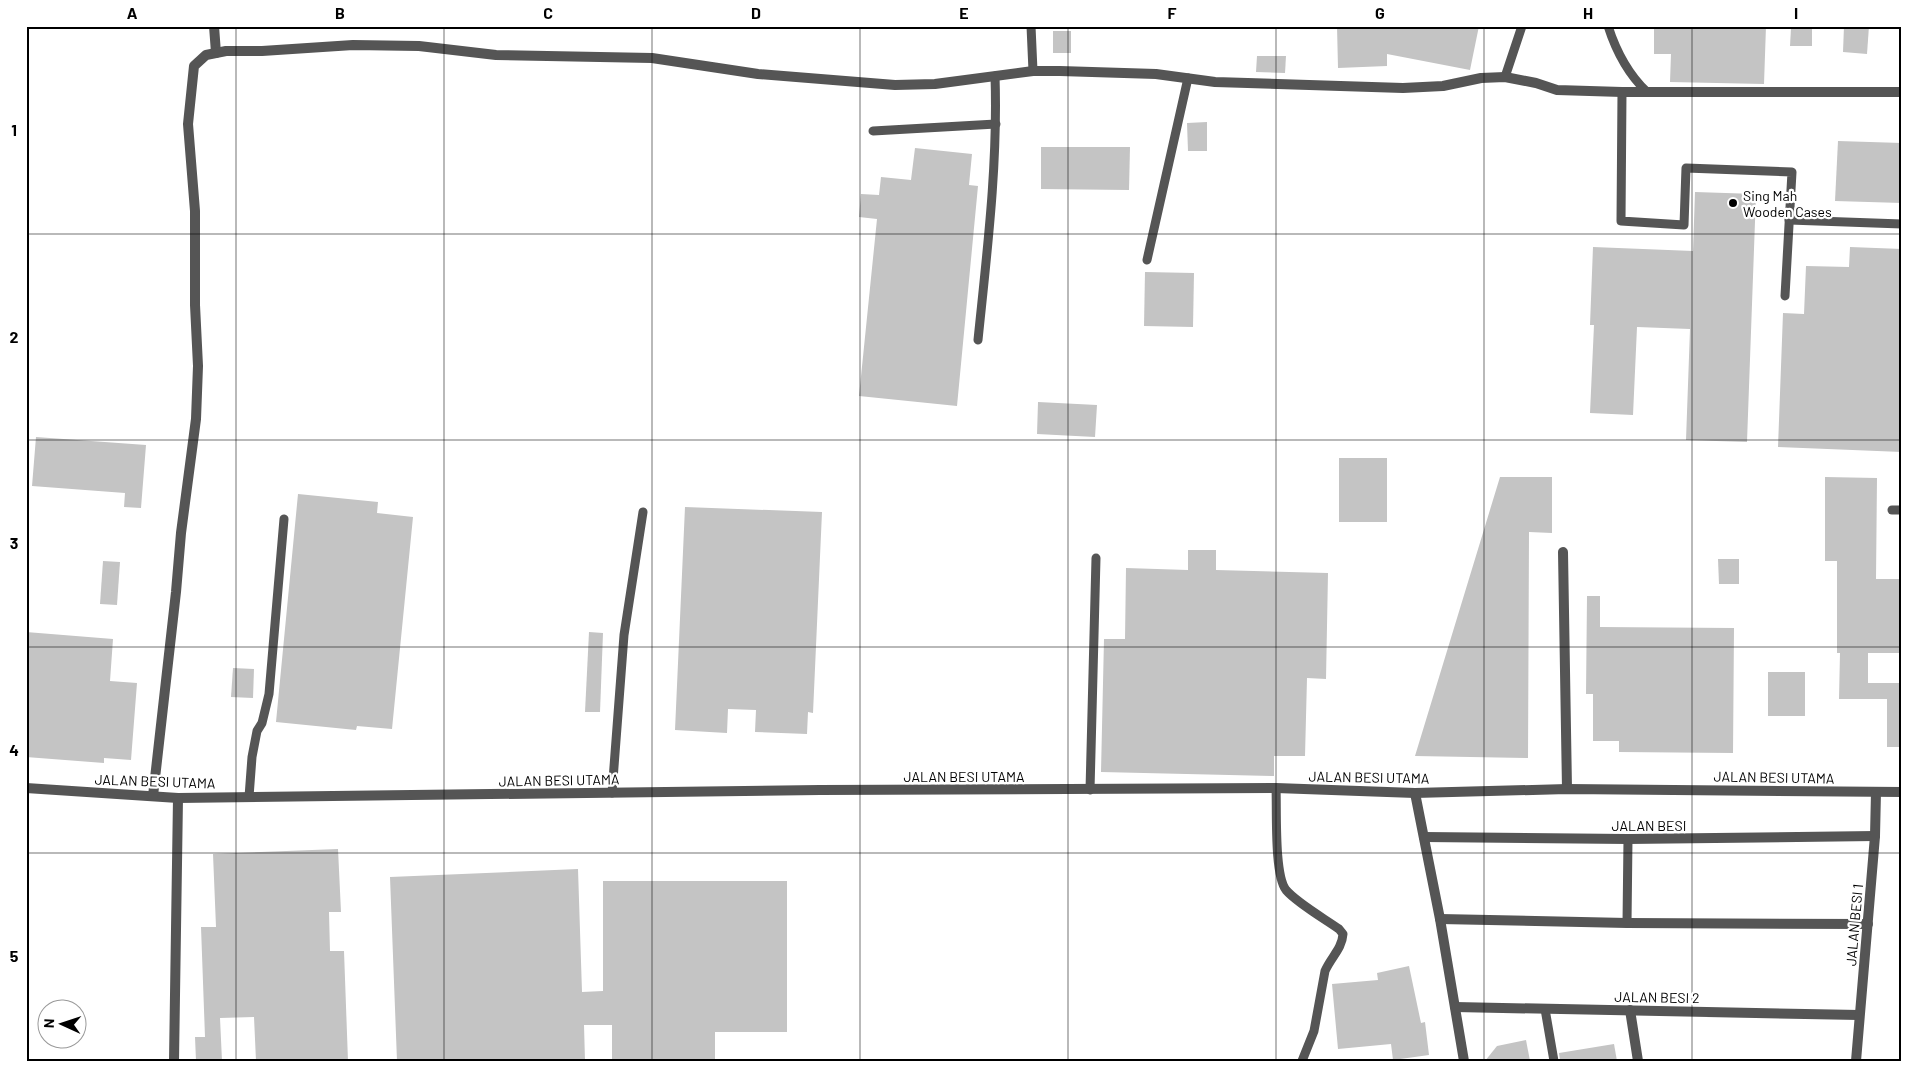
<svg xmlns="http://www.w3.org/2000/svg" width="1928" height="1087" font-family="Barlow,sans-serif">
  <style>
    .building { fill: #c4c4c4 }
    .lines { fill: none; stroke-linecap: round; stroke-linejoin: round }
    .service { stroke: #555; stroke-width: 9 }
    .minor { stroke: #555; stroke-width: 10 }
    .grid { fill: none; stroke: #000; stroke-width: 1; stroke-opacity: 0.55 }
    .poi-dot { fill: #000; stroke: #fff; stroke-width: 2 }
    .labels { text-anchor: middle; dominant-baseline: central; stroke-width: 4.5; stroke-linejoin: round; paint-order: stroke }
    .poi-label { font-size: 14px; fill: #000; stroke: #fff; text-anchor: start }
    .street-label { font-size: 14px; fill: #000; stroke: #fff }
    .neatline { fill: none; stroke: #000; stroke-width: 2 }
    .grid-label { font-size: 16px; text-anchor: middle; font-weight: bold; fill: #000 }
  </style>
  <rect width="100%" height="100%" fill="#fff"/>
  <g class="building">
    <path d="M 1337,26 L 1479,26 L 1470,70 L 1387,54 L 1387,66 L 1338,68 Z"/>
    <path d="M 1654,26 L 1766,26 L 1764,84 L 1670,82 L 1671,54 L 1654,54 Z"/>
    <path d="M 1844,26 L 1869,26 L 1867,54 L 1843,52 Z"/>
    <path d="M 1791,28 L 1812,28 L 1812,46 L 1790,46 Z"/>
    <rect x="1053" y="31" width="18" height="22"/>
    <path d="M 1257,56 L 1286,56 L 1285,73 L 1256,72 Z"/>
    <path d="M 1207,122 L 1207,151 L 1188,151 L 1187,123 Z"/>
    <path d="M 1838,141 L 1902,143 L 1902,203 L 1835,201 Z"/>
    <path d="M 1041,147 L 1130,147 L 1129,190 L 1041,189 Z"/>
    <path d="M 915,148 L 972,154 L 969,185 L 978,186 L 957,406 L 859,396 L 877,219 L 859,217 L 861,194 L 879,195 L 881,177 L 911,180 Z"/>
    <path d="M 1695,192 L 1756,194 L 1747,442 L 1686,440 L 1690,329 L 1637,327 L 1633,415 L 1590,413 L 1594,325 L 1590,325 L 1593,247 L 1693,251 Z"/>
    <path d="M 1850,247 L 1902,249 L 1902,452 L 1778,447 L 1783,313 L 1804,314 L 1806,266 L 1849,267 Z"/>
    <path d="M 1145,272 L 1194,273 L 1193,327 L 1144,326 Z"/>
    <path d="M 1038,402 L 1097,405 L 1095,437 L 1037,434 Z"/>
    <path d="M 36,437 L 146,445 L 141,508 L 124,507 L 125,493 L 32,486 Z"/>
    <rect x="1339" y="458" width="48" height="64"/>
    <path d="M 1500,477 L 1552,477 L 1552,533 L 1529,532 L 1528,758 L 1415,756 Z"/>
    <path d="M 1825,477 L 1877,478 L 1876,579 L 1902,579 L 1902,653 L 1868,653 L 1868,683 L 1902,683 L 1902,747 L 1887,747 L 1887,699 L 1839,699 L 1840,653 L 1837,653 L 1837,561 L 1825,561 Z"/>
    <path d="M 298,494 L 378,502 L 377,513 L 413,517 L 392,729 L 357,726 L 356,730 L 276,722 Z"/>
    <path d="M 685,507 L 822,512 L 813,713 L 808,712 L 807,734 L 755,732 L 756,710 L 728,709 L 727,733 L 675,730 Z"/>
    <path d="M 1188,550 L 1216,550 L 1216,570 L 1328,573 L 1326,679 L 1307,678 L 1305,756 L 1274,756 L 1274,776 L 1101,772 L 1104,639 L 1125,639 L 1126,568 L 1188,570 Z"/>
    <path d="M 1718,559 L 1739,559 L 1739,584 L 1719,584 Z"/>
    <path d="M 103,561 L 120,562 L 117,605 L 100,604 Z"/>
    <path d="M 1587,596 L 1600,596 L 1600,627 L 1734,628 L 1733,753 L 1619,752 L 1619,741 L 1593,741 L 1593,694 L 1586,694 Z"/>
    <path d="M 26,632 L 113,639 L 110,681 L 137,683 L 131,760 L 104,758 L 104,763 L 26,757 Z"/>
    <path d="M 589,632 L 603,633 L 600,712 L 585,712 Z"/>
    <path d="M 233,668 L 254,669 L 253,698 L 231,697 Z"/>
    <rect x="1768" y="672" width="37" height="44"/>
    <path d="M 338,849 L 341,912 L 329,912 L 330,951 L 344,951 L 348,1061 L 256,1061 L 254,1017 L 220,1018 L 222,1061 L 196,1061 L 195,1037 L 205,1037 L 201,927 L 216,927 L 213,854 Z"/>
    <path d="M 578,869 L 582,992 L 603,991 L 603,881 L 787,881 L 787,1032 L 715,1032 L 715,1061 L 612,1061 L 612,1025 L 584,1025 L 585,1061 L 397,1061 L 390,877 Z"/>
    <path d="M 1409,966 L 1421,1023 L 1425,1022 L 1429,1055 L 1393,1060 L 1391,1044 L 1338,1049 L 1332,984 L 1378,980 L 1377,973 Z"/>
    <path d="M 1526,1040 L 1530,1061 L 1485,1061 L 1497,1046 Z"/>
    <path d="M 1614,1044 L 1617,1061 L 1560,1061 L 1559,1053 Z"/>
  </g>
  <g class="lines">
    <g class="service">
      <path d="M 1031,26 L 1033,71"/>
      <path d="M 1608,26 C 1616,51 1628,74 1647,92"/>
      <path d="M 1505,77 L 1522,26"/>
      <path d="M 1622,92 L 1621,221 L 1684,225 L 1686,168 L 1792,172 L 1785,296"/>
      <path d="M 873,131 L 996,124"/>
      <path d="M 1789,220 L 1902,224"/>
      <path d="M 1147,260 L 1188,78"/>
      <path d="M 978,340 C 987,252 998,164 995,76"/>
      <path d="M 1892,510 L 1902,510"/>
      <path d="M 1276,788 C 1277,810 1274,875 1286,890 C 1297,903 1325,919 1339,929 L 1343,934 C 1342,949 1331,957 1325,971 L 1314,1031 L 1302,1061"/>
      <path d="M 1090,790 L 1096,558"/>
      <path d="M 612,793 L 624,635 L 643,512"/>
      <path d="M 249,797 L 252,757 L 257,731 L 262,723 L 269,694 L 284,519"/>
      <path d="M 1627,923 L 1628,839"/>
      <path d="M 1545,1009 L 1554,1061"/>
    </g>
    <g class="minor">
      <path d="M 214,26 L 216,53"/>
      <path d="M 1563,552 L 1567,789"/>
      <path d="M 26,788 L 178,798 L 820,790 L 1276,788 L 1415,793 L 1567,789 L 1902,792"/>
      <path d="M 1415,793 L 1440,919 L 1464,1061"/>
      <path d="M 153,796 L 176,592 L 181,533 L 196,419 L 198,366 L 195,305 L 195,211 L 188,124 L 194,66 L 206,55 L 226,51 L 262,51 L 353,45 L 419,46 L 496,55 L 652,58 L 758,74 L 895,85 L 935,84 L 1033,71 L 1060,71 L 1156,74 L 1215,82 L 1403,88 L 1443,86 L 1481,78 L 1505,77 L 1536,83 L 1557,90 L 1622,92 L 1902,92"/>
      <path d="M 1424,837 L 1628,839 L 1875,836"/>
      <path d="M 1440,919 L 1627,923 L 1868,924"/>
      <path d="M 1455,1007 L 1859,1015"/>
      <path d="M 1630,1010 L 1638,1061"/>
      <path d="M 174,1061 L 178,798"/>
      <path d="M 1856,1061 L 1875,836 L 1876,792"/>
    </g>
  </g>
  <path class="grid" d="M 236,26 L 236,1061M 444,26 L 444,1061M 652,26 L 652,1061M 860,26 L 860,1061M 1068,26 L 1068,1061M 1276,26 L 1276,1061M 1484,26 L 1484,1061M 1692,26 L 1692,1061M 26,234 L 1902,234M 26,440 L 1902,440M 26,647 L 1902,647M 26,853 L 1902,853"/>
  <circle class="poi-dot" cx="1733" cy="203" r="5"/>
  <g class="labels">
    <g class="poi-label">
      <text x="1743" y="195">Sing Mah<tspan x="1743" dy="16">Wooden Cases</tspan></text>
    </g>
    <g class="street-label">
      <text x="964" y="776">JALAN BESI UTAMA</text>
      <text transform="translate(1369 777) rotate(1)">JALAN BESI UTAMA</text>
      <text transform="translate(1774 777) rotate(1)">JALAN BESI UTAMA</text>
      <text transform="translate(559 780) rotate(-1)">JALAN BESI UTAMA</text>
      <text transform="translate(155 781) rotate(2)">JALAN BESI UTAMA</text>
      <text x="1649" y="825">JALAN BESI</text>
      <text transform="translate(1854 925) rotate(-85)">JALAN BESI 1</text>
      <text transform="translate(1657 997) rotate(1)">JALAN BESI 2</text>
    </g>
  </g>
  <rect width="1928" height="1087" fill="none" stroke="#ffffff" stroke-width="55"/>
  <g transform="translate(62 1024) rotate(273)"><circle r="24" fill="#ffffff" stroke="#999999"/>
  <path d="M0-4L9 19L0 12L-9 19Z" fill="#000000"/>
  <text y="-8" font-size="14" font-weight="bold" text-anchor="middle" fill="#000000">N</text>
  </g>
  <rect x="28" y="28" width="1872" height="1032" class="neatline"/>
  <g class="grid-label">
    <text x="132" y="19">A</text>
    <text x="340" y="19">B</text>
    <text x="548" y="19">C</text>
    <text x="756" y="19">D</text>
    <text x="964" y="19">E</text>
    <text x="1172" y="19">F</text>
    <text x="1380" y="19">G</text>
    <text x="1588" y="19">H</text>
    <text x="1796" y="19">I</text>
    <text x="14" y="136">1</text>
    <text x="14" y="343">2</text>
    <text x="14" y="549">3</text>
    <text x="14" y="756">4</text>
    <text x="14" y="962">5</text>
  </g>
</svg>
